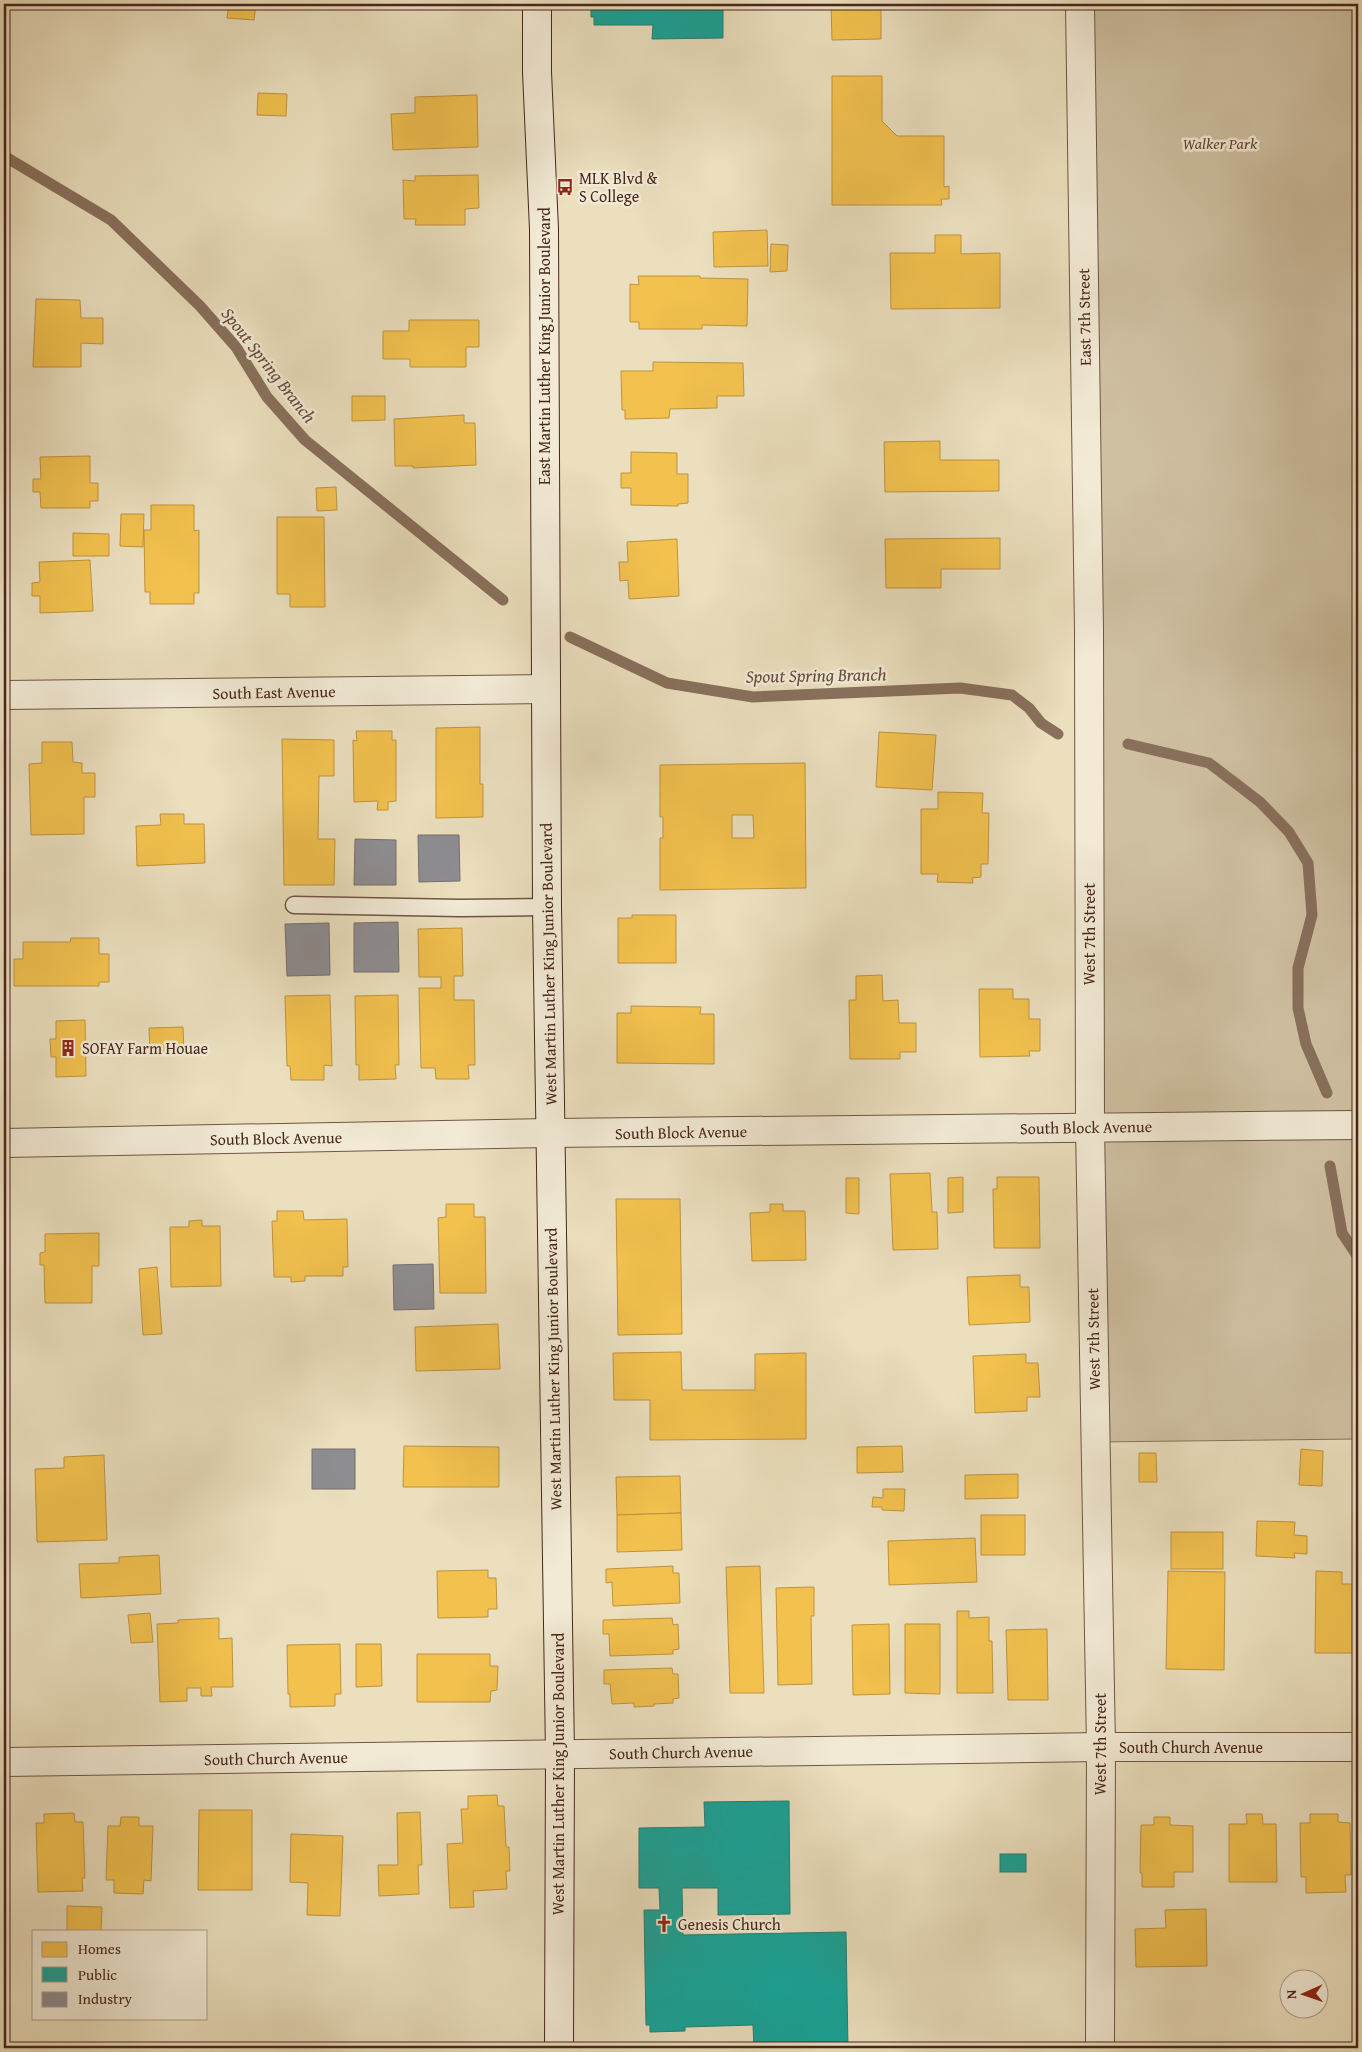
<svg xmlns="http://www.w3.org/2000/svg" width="1362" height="2052" font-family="'Gentium Book Plus',serif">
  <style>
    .green { fill: #cfc0a2; stroke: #8b745e }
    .homes { fill: #f2c14e; stroke: #bf933f; fill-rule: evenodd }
    .public { fill: #17a398; stroke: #257e72 }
    .industry { fill: #8d8d92; stroke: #786e6e }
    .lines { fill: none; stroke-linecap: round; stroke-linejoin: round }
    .stream { stroke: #88705c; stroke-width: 11 }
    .lane-casing { stroke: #705544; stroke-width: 19 }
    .street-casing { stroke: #705544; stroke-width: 30 }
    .secondary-casing { stroke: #47271b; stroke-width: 30 }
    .lane { stroke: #f2ead5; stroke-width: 16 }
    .street { stroke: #f2ead5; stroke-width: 28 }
    .secondary { stroke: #f2ead5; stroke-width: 28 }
    .labels { text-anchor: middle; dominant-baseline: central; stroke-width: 5; stroke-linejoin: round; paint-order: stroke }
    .park-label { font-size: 16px; font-style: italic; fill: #624636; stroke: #f2ead5 }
    .poi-label { font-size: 16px; fill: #47271b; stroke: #f2ead5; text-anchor: start }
    .street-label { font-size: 16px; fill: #47271b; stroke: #f2ead5 }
    .water-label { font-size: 18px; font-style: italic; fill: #674b3b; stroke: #f2ead5 }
  </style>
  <rect width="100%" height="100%" fill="#ebdfbe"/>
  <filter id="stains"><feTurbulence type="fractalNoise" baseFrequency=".004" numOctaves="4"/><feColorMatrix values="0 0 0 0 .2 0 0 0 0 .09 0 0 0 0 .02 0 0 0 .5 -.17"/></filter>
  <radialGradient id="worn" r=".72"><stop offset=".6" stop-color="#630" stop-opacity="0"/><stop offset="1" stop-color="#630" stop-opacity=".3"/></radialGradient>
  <path class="green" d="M 1080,4 L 1358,4 L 1358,1439 L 1095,1442 Z"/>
  <g class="homes">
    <path d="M 229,4 L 256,4 L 254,20 L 227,18 Z"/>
    <path d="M 831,4 L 881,4 L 881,39 L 832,40 Z"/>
    <path d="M 832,76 L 882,76 L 882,121 L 897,136 L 944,136 L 944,187 L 949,186 L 949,199 L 941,199 L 942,205 L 832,205 Z"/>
    <path d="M 258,93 L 287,94 L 286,116 L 257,115 Z"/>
    <path d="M 477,95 L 478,147 L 393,150 L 391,114 L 415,113 L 415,97 Z"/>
    <path d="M 478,175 L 479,208 L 465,209 L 465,225 L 415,225 L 416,219 L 404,219 L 403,180 L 415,181 L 415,176 Z"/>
    <path d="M 767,230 L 768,266 L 714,267 L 713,232 Z"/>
    <path d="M 935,235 L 961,235 L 961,254 L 1000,253 L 1000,308 L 891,309 L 890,253 L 935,253 Z"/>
    <path d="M 771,244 L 788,245 L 787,271 L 770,272 Z"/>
    <path d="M 638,276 L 700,276 L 700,278 L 748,279 L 747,326 L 702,325 L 702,329 L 639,329 L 639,322 L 630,322 L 630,284 L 639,285 Z"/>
    <path d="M 36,299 L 80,300 L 81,318 L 103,318 L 103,344 L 81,343 L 81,367 L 33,367 Z"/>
    <path d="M 409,320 L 479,320 L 479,347 L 466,347 L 466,367 L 410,367 L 410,359 L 383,359 L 383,331 L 409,331 Z"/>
    <path d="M 653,362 L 743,363 L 744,396 L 717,396 L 717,408 L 670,409 L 669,418 L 625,419 L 625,410 L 622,410 L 621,371 L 653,371 Z"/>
    <path d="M 352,396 L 385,396 L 385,420 L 352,421 Z"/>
    <path d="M 464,415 L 464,423 L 475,423 L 476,465 L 413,468 L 413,466 L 395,466 L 394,419 Z"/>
    <path d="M 940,441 L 940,460 L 999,460 L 999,491 L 885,492 L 884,442 Z"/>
    <path d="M 631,452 L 677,453 L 677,474 L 688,474 L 688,503 L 678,504 L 678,506 L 631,505 L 631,488 L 621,488 L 621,473 L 631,473 Z"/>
    <path d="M 90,456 L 90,483 L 98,483 L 98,501 L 90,501 L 90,508 L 41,508 L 40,492 L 33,492 L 33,479 L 41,479 L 40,457 Z"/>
    <path d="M 336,487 L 337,510 L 317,511 L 316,488 Z"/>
    <path d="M 151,505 L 194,505 L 194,531 L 199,530 L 199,593 L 194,593 L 194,604 L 150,604 L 150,592 L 145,592 L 144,530 L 151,530 Z"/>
    <path d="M 121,514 L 144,514 L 143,547 L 120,546 Z"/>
    <path d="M 277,517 L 324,517 L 325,607 L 290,607 L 290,594 L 277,594 Z"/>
    <path d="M 73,533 L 109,534 L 109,556 L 73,556 Z"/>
    <path d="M 1000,538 L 1000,569 L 941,569 L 941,588 L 886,588 L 885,539 Z"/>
    <path d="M 677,539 L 679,596 L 629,599 L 628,580 L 620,581 L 619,562 L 628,562 L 627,542 Z"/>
    <path d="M 90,560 L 93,611 L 40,613 L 40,596 L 32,596 L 32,583 L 40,582 L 39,562 Z"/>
    <path d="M 480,727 L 480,784 L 483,784 L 483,817 L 436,818 L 436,728 Z"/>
    <path d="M 356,731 L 392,731 L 392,740 L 396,740 L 396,801 L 388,802 L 388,810 L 377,810 L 378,801 L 354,802 L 353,740 L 357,741 Z"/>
    <path d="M 879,732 L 936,735 L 932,790 L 876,787 Z"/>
    <path d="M 282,739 L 334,740 L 334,776 L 319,776 L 318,839 L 335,839 L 334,885 L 284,885 Z"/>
    <path d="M 42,742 L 72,742 L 73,762 L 82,763 L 82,773 L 95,773 L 95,797 L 84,797 L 84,834 L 31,835 L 29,764 L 42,763 Z"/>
    <path d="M 805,763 L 806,888 L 660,890 L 660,838 L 663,838 L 663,817 L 660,817 L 660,765 ZM 732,815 L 753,815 L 754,838 L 732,838 Z"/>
    <path d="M 938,792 L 983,793 L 982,813 L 989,813 L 988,864 L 981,864 L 981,877 L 972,878 L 973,883 L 937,882 L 938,874 L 921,874 L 921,809 L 938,809 Z"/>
    <path d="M 160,814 L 184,814 L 184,824 L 204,824 L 205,863 L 137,866 L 136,826 L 161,825 Z"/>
    <path d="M 632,915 L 676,915 L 676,963 L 618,963 L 618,918 L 632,918 Z"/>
    <path d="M 462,928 L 463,976 L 454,976 L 454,1000 L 474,1000 L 475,1065 L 468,1065 L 469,1079 L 436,1079 L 435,1068 L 421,1068 L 419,988 L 441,988 L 441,977 L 419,977 L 418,929 Z"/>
    <path d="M 71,938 L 99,938 L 99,954 L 109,954 L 109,982 L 99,982 L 99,986 L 14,986 L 14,959 L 23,959 L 23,942 L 70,942 Z"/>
    <path d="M 882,975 L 883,1001 L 898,1000 L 899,1023 L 916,1023 L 916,1052 L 900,1052 L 900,1059 L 850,1059 L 849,1000 L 856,1000 L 856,976 Z"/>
    <path d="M 979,989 L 1013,989 L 1013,999 L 1029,999 L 1029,1019 L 1040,1019 L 1040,1051 L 1029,1051 L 1030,1056 L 980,1057 Z"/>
    <path d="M 330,995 L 332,1066 L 324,1065 L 324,1080 L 291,1080 L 290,1066 L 287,1066 L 285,996 Z"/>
    <path d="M 398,995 L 399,1065 L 395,1065 L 396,1079 L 359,1080 L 359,1065 L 356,1065 L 355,996 Z"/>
    <path d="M 631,1006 L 701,1007 L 700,1014 L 714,1014 L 714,1064 L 617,1063 L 617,1013 L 631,1013 Z"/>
    <path d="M 85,1020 L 86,1076 L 56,1077 L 56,1057 L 51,1057 L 50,1039 L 56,1039 L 56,1021 Z"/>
    <path d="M 183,1027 L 184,1051 L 150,1051 L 149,1028 Z"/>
    <path d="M 930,1173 L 932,1212 L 937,1212 L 938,1249 L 893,1250 L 890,1174 Z"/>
    <path d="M 963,1177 L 963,1212 L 948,1213 L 948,1178 Z"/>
    <path d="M 997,1177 L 1039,1177 L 1040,1248 L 994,1248 L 993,1189 L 997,1189 Z"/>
    <path d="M 846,1178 L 859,1178 L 859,1214 L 846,1213 Z"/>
    <path d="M 616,1199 L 680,1199 L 682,1334 L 618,1335 Z"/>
    <path d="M 446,1204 L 474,1204 L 474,1217 L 485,1217 L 486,1293 L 440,1293 L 438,1218 L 446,1217 Z"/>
    <path d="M 770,1204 L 783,1204 L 783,1211 L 805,1211 L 806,1260 L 752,1261 L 750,1213 L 770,1212 Z"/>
    <path d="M 277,1211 L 303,1211 L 304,1220 L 347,1219 L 348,1267 L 343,1267 L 343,1276 L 305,1276 L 305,1281 L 291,1282 L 291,1277 L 274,1277 L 272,1221 L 277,1221 Z"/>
    <path d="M 202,1220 L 202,1226 L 220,1226 L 221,1286 L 171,1287 L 170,1227 L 189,1227 L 189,1221 Z"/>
    <path d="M 99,1233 L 99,1266 L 92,1266 L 92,1303 L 45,1303 L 44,1265 L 40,1265 L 40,1253 L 45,1252 L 45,1234 Z"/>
    <path d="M 157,1267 L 162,1334 L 143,1335 L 139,1269 Z"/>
    <path d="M 1020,1275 L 1020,1287 L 1029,1287 L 1030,1322 L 969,1325 L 967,1277 Z"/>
    <path d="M 498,1324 L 500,1369 L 416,1371 L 415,1327 Z"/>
    <path d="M 681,1352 L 682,1390 L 755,1390 L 755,1354 L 806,1353 L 806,1439 L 650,1440 L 650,1400 L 614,1400 L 613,1353 Z"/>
    <path d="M 1026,1354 L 1026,1363 L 1038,1363 L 1040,1397 L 1027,1397 L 1027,1411 L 975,1413 L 973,1356 Z"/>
    <path d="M 404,1446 L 499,1447 L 499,1487 L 403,1487 Z"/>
    <path d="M 902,1446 L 903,1472 L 857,1473 L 857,1447 Z"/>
    <path d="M 1301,1449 L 1323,1451 L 1322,1486 L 1299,1485 Z"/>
    <path d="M 1139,1453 L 1156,1453 L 1157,1482 L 1139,1482 Z"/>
    <path d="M 104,1455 L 107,1540 L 37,1542 L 35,1469 L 64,1468 L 64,1457 Z"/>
    <path d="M 1018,1474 L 1018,1498 L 965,1499 L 965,1475 Z"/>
    <path d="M 680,1476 L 681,1513 L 617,1515 L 616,1477 Z"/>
    <path d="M 883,1489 L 905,1489 L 904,1511 L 882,1510 L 882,1507 L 872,1507 L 873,1497 L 883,1498 Z"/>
    <path d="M 681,1513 L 682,1550 L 617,1552 L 617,1515 Z"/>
    <rect x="981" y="1515" width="44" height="40"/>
    <path d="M 1257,1521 L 1295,1522 L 1294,1535 L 1307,1536 L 1307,1554 L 1294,1553 L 1295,1558 L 1256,1556 Z"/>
    <rect x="1171" y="1532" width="52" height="37"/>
    <path d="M 975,1538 L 977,1582 L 889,1585 L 888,1541 Z"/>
    <path d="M 159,1555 L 161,1594 L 81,1598 L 79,1564 L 119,1563 L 119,1557 Z"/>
    <path d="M 673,1566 L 673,1573 L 679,1573 L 680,1603 L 613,1606 L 612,1582 L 606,1583 L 606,1569 Z"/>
    <path d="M 760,1566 L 764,1693 L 730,1693 L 726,1567 Z"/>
    <path d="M 488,1570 L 488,1578 L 496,1578 L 497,1609 L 488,1609 L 488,1617 L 438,1618 L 437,1571 Z"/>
    <path d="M 1168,1571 L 1225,1572 L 1224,1670 L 1166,1669 Z"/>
    <path d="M 1316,1571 L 1342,1572 L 1342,1584 L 1358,1584 L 1358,1653 L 1315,1653 Z"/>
    <path d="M 814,1587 L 814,1616 L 811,1616 L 812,1684 L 778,1685 L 776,1588 Z"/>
    <path d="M 957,1611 L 969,1611 L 969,1618 L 989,1617 L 989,1641 L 992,1641 L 993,1693 L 957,1693 Z"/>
    <path d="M 150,1613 L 153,1642 L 131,1643 L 128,1615 Z"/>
    <path d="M 219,1618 L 219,1639 L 232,1638 L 233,1687 L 211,1687 L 212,1696 L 201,1696 L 201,1688 L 187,1688 L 187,1701 L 160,1702 L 157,1624 L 178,1623 L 178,1620 Z"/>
    <path d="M 672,1618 L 673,1625 L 678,1624 L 679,1649 L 673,1650 L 673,1654 L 610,1656 L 609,1634 L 603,1634 L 603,1620 Z"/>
    <path d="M 889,1624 L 890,1694 L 853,1695 L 852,1625 Z"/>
    <path d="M 905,1624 L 940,1624 L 940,1694 L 905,1693 Z"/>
    <path d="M 1047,1629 L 1048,1700 L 1008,1700 L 1006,1630 Z"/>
    <path d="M 340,1644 L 341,1694 L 335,1694 L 335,1706 L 290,1707 L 290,1694 L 288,1694 L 287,1645 Z"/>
    <path d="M 356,1644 L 381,1644 L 382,1686 L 356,1687 Z"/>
    <path d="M 417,1654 L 490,1654 L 490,1666 L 498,1666 L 497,1690 L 491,1691 L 490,1702 L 417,1702 Z"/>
    <path d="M 672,1668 L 673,1674 L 678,1674 L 679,1698 L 673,1699 L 673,1703 L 654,1704 L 654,1706 L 634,1707 L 634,1703 L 612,1704 L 610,1684 L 604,1684 L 604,1670 Z"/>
    <path d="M 497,1795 L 498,1806 L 504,1806 L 506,1847 L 509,1847 L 510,1871 L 506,1871 L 507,1889 L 473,1891 L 474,1907 L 450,1908 L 447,1844 L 463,1843 L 461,1809 L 468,1809 L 468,1796 Z"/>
    <path d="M 199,1810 L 252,1810 L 252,1890 L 198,1890 Z"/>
    <path d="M 420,1812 L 422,1865 L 418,1865 L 419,1894 L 379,1896 L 378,1865 L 398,1865 L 397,1813 Z"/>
    <path d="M 74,1813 L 75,1822 L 83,1822 L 85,1878 L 82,1878 L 83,1891 L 38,1892 L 36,1823 L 44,1823 L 44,1814 Z"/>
    <path d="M 1246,1814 L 1262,1814 L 1263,1824 L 1276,1824 L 1277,1882 L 1229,1882 L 1229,1824 L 1247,1824 Z"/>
    <path d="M 1310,1814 L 1338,1814 L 1338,1822 L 1350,1823 L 1351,1875 L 1345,1875 L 1346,1892 L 1306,1893 L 1306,1877 L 1301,1877 L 1300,1823 L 1310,1823 Z"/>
    <path d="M 121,1817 L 139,1817 L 139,1826 L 153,1826 L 151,1881 L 144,1880 L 143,1894 L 114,1893 L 114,1880 L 106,1880 L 108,1826 L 120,1826 Z"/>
    <path d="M 1154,1817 L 1170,1817 L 1170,1825 L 1193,1826 L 1193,1872 L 1174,1872 L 1174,1887 L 1142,1887 L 1142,1873 L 1140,1873 L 1141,1825 L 1154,1825 Z"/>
    <path d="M 291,1834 L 343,1836 L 340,1916 L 307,1915 L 308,1883 L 290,1882 Z"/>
    <path d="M 67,1906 L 102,1907 L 101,1931 L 67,1931 Z"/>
    <path d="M 1206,1909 L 1207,1966 L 1136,1967 L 1135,1929 L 1166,1928 L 1165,1910 Z"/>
  </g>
  <g class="public">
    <path d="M 591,4 L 723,4 L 723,38 L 652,39 L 653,25 L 594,25 L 594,17 L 591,17 Z"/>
    <path d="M 789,1801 L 790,1914 L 718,1915 L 718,1888 L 682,1888 L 683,1935 L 846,1932 L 848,2048 L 754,2048 L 753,2025 L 685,2027 L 685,2031 L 650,2032 L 650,2025 L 646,2025 L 644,1910 L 660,1910 L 659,1888 L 639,1888 L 639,1828 L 705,1827 L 704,1802 Z"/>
    <rect x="1000" y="1854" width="26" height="18"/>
  </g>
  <g class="industry">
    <path d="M 418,835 L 459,835 L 460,881 L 419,882 Z"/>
    <path d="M 355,839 L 396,840 L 396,885 L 354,885 Z"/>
    <path d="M 398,922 L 399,972 L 354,972 L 354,923 Z"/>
    <path d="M 329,923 L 330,975 L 287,976 L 285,924 Z"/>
    <path d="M 433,1264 L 434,1309 L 394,1310 L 393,1265 Z"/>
    <rect x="312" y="1449" width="43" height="40"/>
  </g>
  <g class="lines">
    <g class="stream">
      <path d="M 4,156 L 111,220 L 200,306 L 236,347 L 267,397 L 305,440 L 503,600"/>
      <path d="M 570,637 L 667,683 L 753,697 L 960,688 L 1012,695 L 1029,708 L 1041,723 L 1058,734"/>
      <path d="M 1128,744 L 1209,763 L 1260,802 L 1289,832 L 1308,863 L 1312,915 L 1298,968 L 1298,1008 L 1306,1044 L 1327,1093"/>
      <path d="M 1330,1166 L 1342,1233 L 1358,1257"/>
    </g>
    <g class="lane-casing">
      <path id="lane" d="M 294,905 L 460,908 L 547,907"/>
    </g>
    <g class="street-casing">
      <g id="street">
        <path d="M 1080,4 L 1089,630 L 1090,1127 L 1101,1747 L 1100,2048"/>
        <path d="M 4,695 L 545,689"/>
        <path d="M 4,1143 L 549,1133 L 1358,1125"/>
        <path d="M 4,1762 L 1101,1747 L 1358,1747"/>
      </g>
    </g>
    <g class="secondary-casing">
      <path id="secondary" d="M 537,4 L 537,72 L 544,229 L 547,907 L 560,1754 L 559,2048"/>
    </g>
    <use href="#lane" class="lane"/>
    <use href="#street" class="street"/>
    <use href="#secondary" class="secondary"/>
  </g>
  <defs>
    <g id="bus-bare" transform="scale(1.35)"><path d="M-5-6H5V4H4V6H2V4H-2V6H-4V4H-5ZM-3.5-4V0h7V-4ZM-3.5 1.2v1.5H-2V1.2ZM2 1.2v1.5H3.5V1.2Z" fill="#8f2418" stroke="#f2ead5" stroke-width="2.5" paint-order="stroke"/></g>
    <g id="building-bare" transform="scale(1.35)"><path d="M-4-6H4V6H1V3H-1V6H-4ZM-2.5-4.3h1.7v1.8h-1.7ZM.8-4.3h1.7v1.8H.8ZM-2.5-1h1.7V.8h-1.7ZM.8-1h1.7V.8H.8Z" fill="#8f2418" stroke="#f2ead5" stroke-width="2.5" paint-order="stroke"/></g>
    <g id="church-bare" transform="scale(1.35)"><path d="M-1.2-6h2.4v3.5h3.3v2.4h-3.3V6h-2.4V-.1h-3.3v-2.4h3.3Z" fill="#8f2418" stroke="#f2ead5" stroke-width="2.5" paint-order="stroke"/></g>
  </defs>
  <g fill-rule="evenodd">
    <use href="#bus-bare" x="565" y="187"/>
    <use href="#building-bare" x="68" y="1048"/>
    <use href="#church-bare" x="664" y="1924"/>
  </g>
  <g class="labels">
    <g class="park-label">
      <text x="1220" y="143">Walker Park</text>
    </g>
    <g class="poi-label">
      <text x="579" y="178">MLK Blvd &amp;<tspan x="579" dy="18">S College</tspan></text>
      <text x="82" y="1048">SOFAY Farm Houae</text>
      <text x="678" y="1924">Genesis Church</text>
    </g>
    <g class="street-label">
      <text transform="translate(1084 317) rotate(-91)">East 7th Street</text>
      <text transform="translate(544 346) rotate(-90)">East Martin Luther King Junior Boulevard</text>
      <text transform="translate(274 692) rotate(-1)">South East Avenue</text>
      <text transform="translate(1089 934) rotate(-90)">West 7th Street</text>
      <text transform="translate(548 964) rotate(-91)">West Martin Luther King Junior Boulevard</text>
      <text transform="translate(1086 1127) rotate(-1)">South Block Avenue</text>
      <text transform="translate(681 1132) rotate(-1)">South Block Avenue</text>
      <text transform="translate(276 1138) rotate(-1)">South Block Avenue</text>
      <text transform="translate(1093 1339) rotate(-91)">West 7th Street</text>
      <text transform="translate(553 1369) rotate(-91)">West Martin Luther King Junior Boulevard</text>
      <text transform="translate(1100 1744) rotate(-90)">West 7th Street</text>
      <text x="1191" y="1747">South Church Avenue</text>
      <text transform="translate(681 1752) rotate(-1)">South Church Avenue</text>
      <text transform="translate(276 1758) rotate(-1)">South Church Avenue</text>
      <text transform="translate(558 1774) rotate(-90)">West Martin Luther King Junior Boulevard</text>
    </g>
    <g class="water-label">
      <text transform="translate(269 365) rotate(52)">Spout Spring Branch</text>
      <text transform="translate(816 675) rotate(-1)">Spout Spring Branch</text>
    </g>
  </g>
  <rect width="1362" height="2052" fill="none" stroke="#ebdfbe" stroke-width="20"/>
  <rect x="5" y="5" width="1352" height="2042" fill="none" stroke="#47271b" stroke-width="2.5"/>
  <rect x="10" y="10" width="1342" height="2032" fill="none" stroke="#47271b"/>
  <rect x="32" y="1930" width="175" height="90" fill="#f2ead5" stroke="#ae9c8b"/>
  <rect x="42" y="1942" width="25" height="15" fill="#f2c14e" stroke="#ae9c8b"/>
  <text x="78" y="1954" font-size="15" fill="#47271b">Homes</text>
  <rect x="42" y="1967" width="25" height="15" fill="#17a398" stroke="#ae9c8b"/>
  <text x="78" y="1980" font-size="15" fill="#47271b">Public</text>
  <rect x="42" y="1992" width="25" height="15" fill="#8d8d92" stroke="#ae9c8b"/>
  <text x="78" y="2004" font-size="15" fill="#47271b">Industry</text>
  <g transform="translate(1304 1994) rotate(268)"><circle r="24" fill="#f2ead5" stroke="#ae9c8b"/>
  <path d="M0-4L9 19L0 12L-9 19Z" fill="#8f2418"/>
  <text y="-8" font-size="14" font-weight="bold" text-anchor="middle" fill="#47271b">N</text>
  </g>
  <rect width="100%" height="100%" filter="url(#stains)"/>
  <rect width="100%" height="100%" fill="url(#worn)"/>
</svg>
